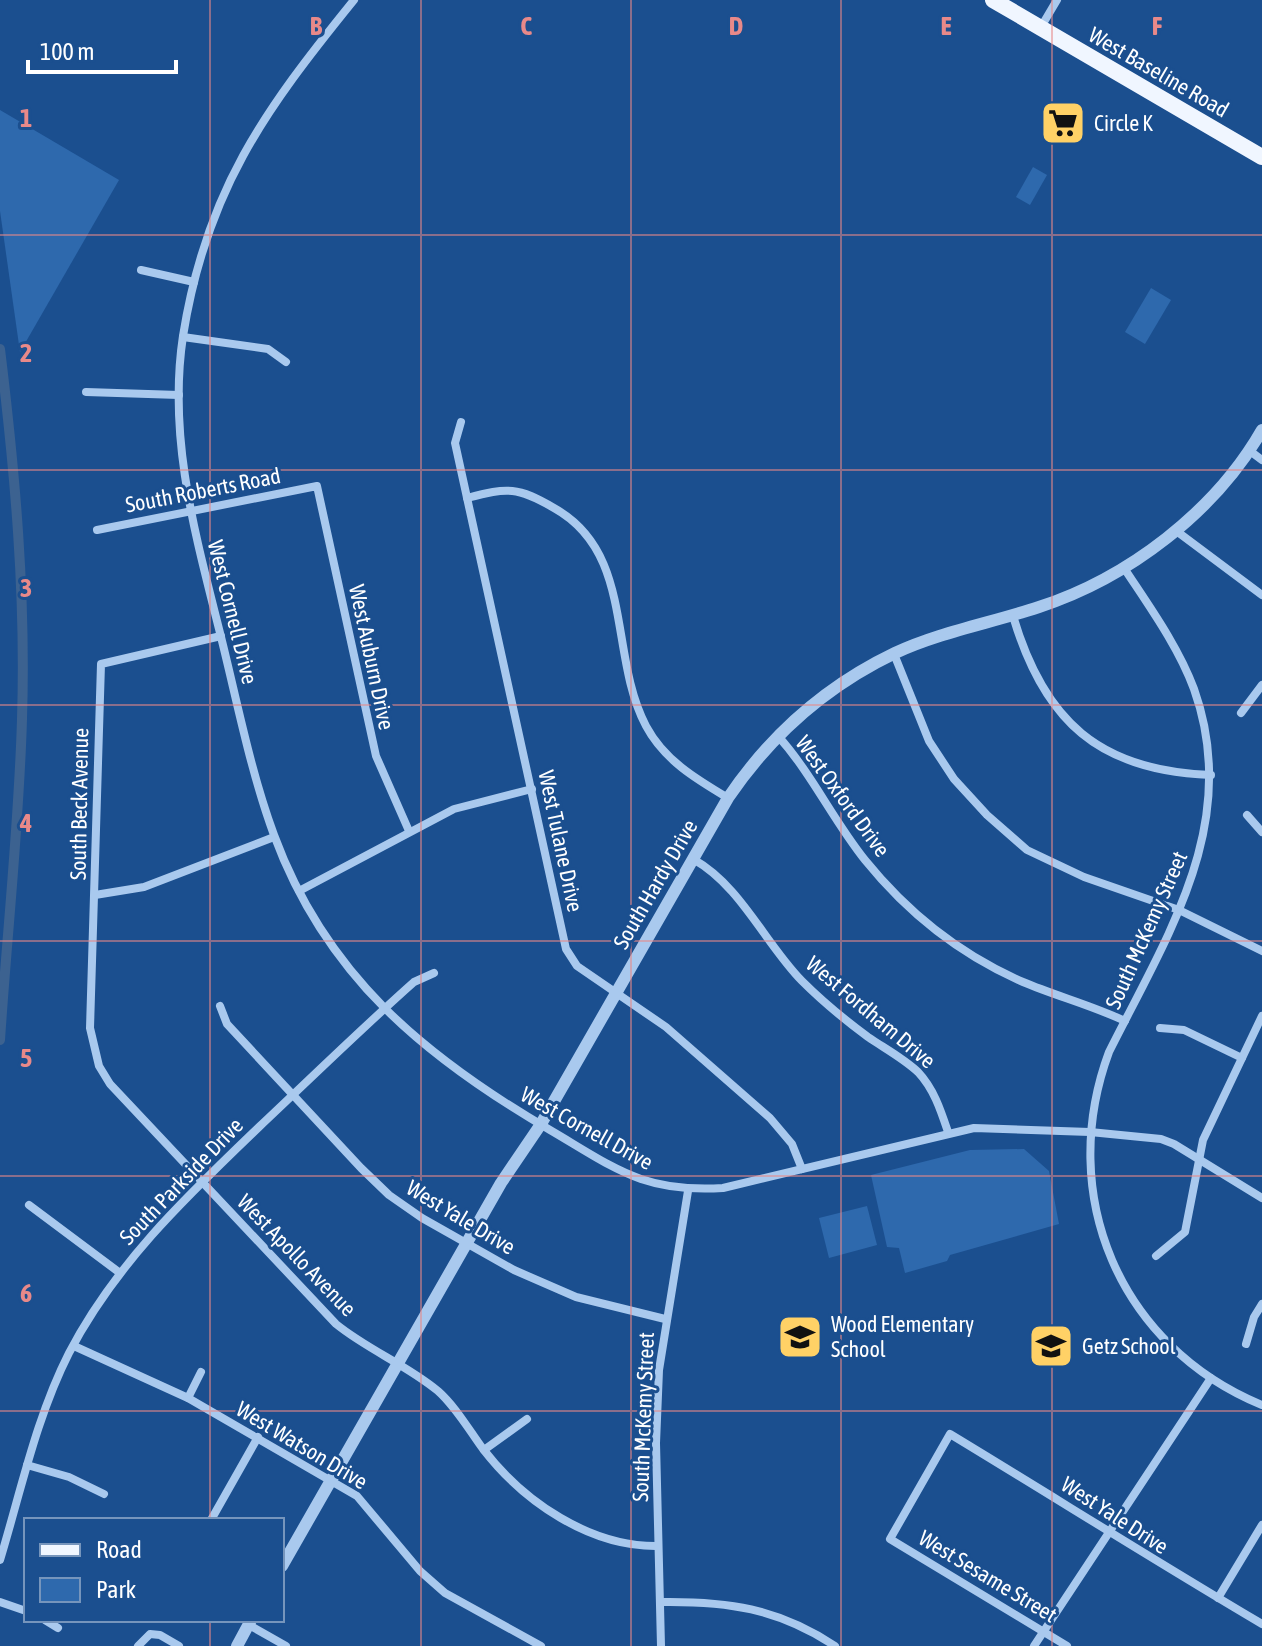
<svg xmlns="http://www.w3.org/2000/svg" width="1262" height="1646" font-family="'Asap Condensed',sans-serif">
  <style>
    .green { fill: #2e69ad }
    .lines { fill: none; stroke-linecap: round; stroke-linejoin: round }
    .canal { stroke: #3c6290; stroke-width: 10 }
    .minor { stroke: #a9c9ee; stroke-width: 8 }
    .tertiary { stroke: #a9c9ee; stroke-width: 12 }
    .primary { stroke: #f0f6ff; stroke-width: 16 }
    .grid { fill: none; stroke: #e88989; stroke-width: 2; stroke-opacity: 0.55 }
    .labels { text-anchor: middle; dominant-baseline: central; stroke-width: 6; stroke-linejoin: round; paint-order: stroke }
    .street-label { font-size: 22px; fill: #fff; stroke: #1b4f8f }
    .poi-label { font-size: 22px; fill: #fff; stroke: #1b4f8f; text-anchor: start }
    .grid-label { font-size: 26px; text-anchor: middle; font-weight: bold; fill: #e88989; stroke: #1b4f8f; stroke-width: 6; stroke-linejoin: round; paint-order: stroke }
  </style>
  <rect width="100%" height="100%" fill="#1b4f8f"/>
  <g class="green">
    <path d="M 0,110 L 119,180 L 20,352 L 0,211 Z"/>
    <path d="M 1033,167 L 1047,175 L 1030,205 L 1016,197 Z"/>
    <path d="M 1151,288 L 1171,300 L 1145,344 L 1125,332 Z"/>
    <path d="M 1024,1149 L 1049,1171 L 1059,1224 L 950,1255 L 947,1261 L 905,1273 L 899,1248 L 887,1247 L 871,1175 L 970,1150 Z"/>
    <path d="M 867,1206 L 877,1245 L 829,1258 L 819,1218 Z"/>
  </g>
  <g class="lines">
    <path class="canal" d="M 0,349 C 15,472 26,595 22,719 C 19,826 7,933 0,1040"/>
    <g class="minor">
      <path d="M 354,0 C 264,111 206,191 183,336 C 168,435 194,530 218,625 C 236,695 249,767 274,835 C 326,976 425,1057 550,1130 C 615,1168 643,1193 723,1188 L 974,1128 L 1090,1132 L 1161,1139 L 1174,1144 L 1262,1198"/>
      <path d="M 1041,27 L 1057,0"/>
      <path d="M 141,270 L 194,282"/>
      <path d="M 183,337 L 268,349 L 286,362"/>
      <path d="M 86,392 L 179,395"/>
      <path d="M 461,422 L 455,443 L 566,949 L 577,966 L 666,1027 L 770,1118 L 792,1144 L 802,1169"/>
      <path d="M 1250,451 L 1262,460"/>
      <path d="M 467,498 C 508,487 518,487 554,508 C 635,553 608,654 646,726 C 664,760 696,779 728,798"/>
      <path d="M 97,530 L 317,486 L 376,756 L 409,831"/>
      <path d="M 1175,530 L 1262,595"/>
      <path d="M 1124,568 C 1149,606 1178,646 1194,689 C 1242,823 1167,936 1109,1052 C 1056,1195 1119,1346 1262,1405"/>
      <path d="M 1013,616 C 1044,721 1099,771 1211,775"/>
      <path d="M 221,636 L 101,664 L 90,1028 L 99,1066 L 110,1084 L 336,1324 C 368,1350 407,1365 438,1391 C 456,1407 469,1430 483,1449 C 524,1502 590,1547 658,1546"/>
      <path d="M 894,654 L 929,741 L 954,779 L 987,815 L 1027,850 L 1084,877 L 1179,910 L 1262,951"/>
      <path d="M 1241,713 L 1262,685"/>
      <path d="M 778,736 C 812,774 833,820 865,860 C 907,912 961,955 1023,982 C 1056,996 1091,1005 1125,1021"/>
      <path d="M 1247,815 L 1262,832"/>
      <path d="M 693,859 C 741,886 764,942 802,981 C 822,1001 845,1020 868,1037 C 884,1048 903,1058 918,1072 C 934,1089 941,1111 948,1132"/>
      <path d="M 299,891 L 454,809 L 532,789"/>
      <path d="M 95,895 L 144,887 L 274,837"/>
      <path d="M 220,1006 L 227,1024 L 361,1168 L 389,1195 L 422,1218 L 514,1270 L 576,1297 L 665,1319"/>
      <path d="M 1160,1028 L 1184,1030 L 1242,1058"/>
      <path d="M 29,1205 L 120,1273"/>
      <path d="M 1156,1256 L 1185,1232 L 1203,1140 L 1262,1016"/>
      <path d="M 1246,1344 L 1254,1317 L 1262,1304"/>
      <path d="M 74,1346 L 188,1398 L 357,1496 L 420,1571 L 445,1593 L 541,1646"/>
      <path d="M 188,1398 L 201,1372"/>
      <path d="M 484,1450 L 527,1419"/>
      <path d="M 27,1465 L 69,1477 L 104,1494"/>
      <path d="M 211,1520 L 258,1437"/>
      <path d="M 0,1560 C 21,1491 36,1418 69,1353 C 116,1263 186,1197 259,1127 C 310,1079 361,1029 414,982 L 434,973"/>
      <path d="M 1218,1598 L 1262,1525"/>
      <path d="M 0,1602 L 26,1611"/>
      <path d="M 660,1602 C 727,1601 778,1608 835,1646"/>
      <path d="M 45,1620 L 58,1628"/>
      <path d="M 249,1625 L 286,1646"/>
      <path d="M 138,1646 L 150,1634 L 160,1635 L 179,1646"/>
      <path d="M 661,1646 L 656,1443 L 659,1370 L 688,1191"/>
      <path d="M 1034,1646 L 1211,1378"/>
      <path d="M 1067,1646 L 890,1539 L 950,1434 C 1054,1497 1157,1562 1262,1624"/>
    </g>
    <g class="tertiary">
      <path d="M 282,1566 L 501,1183 L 541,1124 L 728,798 C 770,736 826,686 895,653 C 940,632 991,623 1039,607 C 1128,578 1215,512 1262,430"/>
      <path d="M 237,1646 L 251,1620"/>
    </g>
    <path class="primary" d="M 993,0 L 1262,157"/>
  </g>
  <path class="grid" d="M 210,0 L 210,1520M 421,0 L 421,1646M 631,0 L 631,1646M 841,0 L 841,1646M 1052,0 L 1052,1646M 0,235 L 1262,235M 0,470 L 1262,470M 0,705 L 1262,705M 0,941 L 1262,941M 0,1176 L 1262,1176M 0,1411 L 1262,1411M 210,1620 L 210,1646"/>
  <defs>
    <g id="supermarket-square" transform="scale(2.3)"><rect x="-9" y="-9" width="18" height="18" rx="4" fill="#ffd166" stroke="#1b4f8f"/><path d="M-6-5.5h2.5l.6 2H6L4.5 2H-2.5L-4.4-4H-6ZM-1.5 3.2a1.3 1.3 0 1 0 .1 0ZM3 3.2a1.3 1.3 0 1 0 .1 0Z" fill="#111"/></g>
    <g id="school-square" transform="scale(2.3)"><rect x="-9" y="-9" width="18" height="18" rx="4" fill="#ffd166" stroke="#1b4f8f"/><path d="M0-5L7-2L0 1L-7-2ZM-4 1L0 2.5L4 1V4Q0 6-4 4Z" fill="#111"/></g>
  </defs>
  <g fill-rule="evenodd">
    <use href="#supermarket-square" x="1063" y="123"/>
    <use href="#school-square" x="800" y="1337"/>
    <use href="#school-square" x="1051" y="1346"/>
  </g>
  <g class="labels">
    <g class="street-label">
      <text transform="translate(1159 72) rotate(30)">West Baseline Road</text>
      <text transform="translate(203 490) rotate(-11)">South Roberts Road</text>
      <text transform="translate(233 612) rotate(76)">West Cornell Drive</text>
      <text transform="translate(372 657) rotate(78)">West Auburn Drive</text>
      <text transform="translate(843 796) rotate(54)">West Oxford Drive</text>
      <text transform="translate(79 804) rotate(-89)">South Beck Avenue</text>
      <text transform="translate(561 841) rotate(78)">West Tulane Drive</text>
      <text transform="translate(655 884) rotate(-60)">South Hardy Drive</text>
      <text transform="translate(1146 930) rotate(-66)">South McKemy Street</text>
      <text transform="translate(871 1012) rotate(40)">West Fordham Drive</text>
      <text transform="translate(587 1128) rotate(29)">West Cornell Drive</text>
      <text transform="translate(181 1181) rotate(-46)">South Parkside Drive</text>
      <text transform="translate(461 1217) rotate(31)">West Yale Drive</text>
      <text transform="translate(297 1255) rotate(46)">West Apollo Avenue</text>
      <text transform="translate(643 1417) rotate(-88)">South McKemy Street</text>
      <text transform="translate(302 1445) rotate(31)">West Watson Drive</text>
      <text transform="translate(1115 1515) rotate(33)">West Yale Drive</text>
      <text transform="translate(988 1576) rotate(31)">West Sesame Street</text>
    </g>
    <g class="poi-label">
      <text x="1094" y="123">Circle K</text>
      <text x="831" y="1324">Wood Elementary<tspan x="831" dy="25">School</tspan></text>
      <text x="1082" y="1346">Getz School</text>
    </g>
  </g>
  <g class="grid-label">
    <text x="316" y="35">B</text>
    <text x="526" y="35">C</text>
    <text x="736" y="35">D</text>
    <text x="946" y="35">E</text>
    <text x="1157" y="35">F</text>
    <text x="26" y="127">1</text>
    <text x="26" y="362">2</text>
    <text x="26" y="597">3</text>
    <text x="26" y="832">4</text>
    <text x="26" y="1067">5</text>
    <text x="26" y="1302">6</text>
  </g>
  <rect x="24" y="1518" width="260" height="104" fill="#1b4f8f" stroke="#7695bc" stroke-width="2"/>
  <rect x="40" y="1544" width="40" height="12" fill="#f0f6ff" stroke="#7695bc" stroke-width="2"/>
  <text x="96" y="1558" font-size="24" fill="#ffffff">Road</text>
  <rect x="40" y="1578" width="40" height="24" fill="#2e69ad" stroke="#7695bc" stroke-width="2"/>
  <text x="96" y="1598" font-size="24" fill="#ffffff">Park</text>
  <path d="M28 60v12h148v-12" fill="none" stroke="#ffffff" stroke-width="4"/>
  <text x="40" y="60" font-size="24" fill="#ffffff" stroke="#1b4f8f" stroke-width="6" paint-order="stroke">100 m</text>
</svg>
